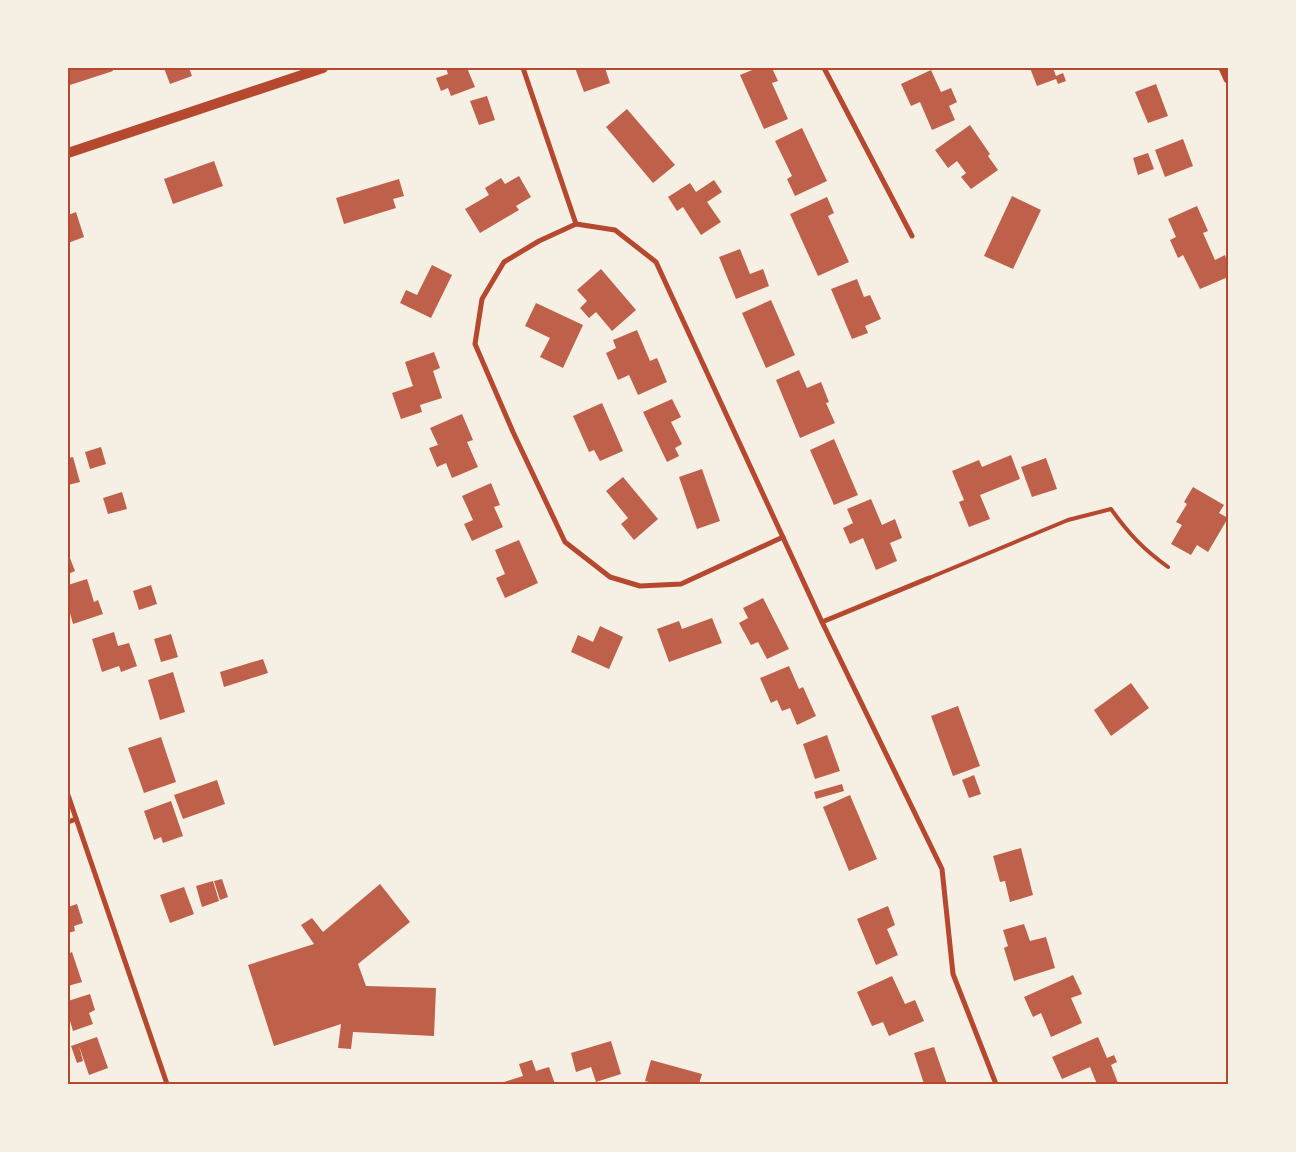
<svg xmlns="http://www.w3.org/2000/svg" width="1296" height="1152" font-family="Barlow,sans-serif">
  <style>
    .building { fill: #bf614a }
    .lines { fill: none; stroke-linecap: round; stroke-linejoin: round }
    .service { stroke: #b5482f; stroke-width: 4 }
    .minor { stroke: #b5482f; stroke-width: 5 }
    .tertiary { stroke: #b5482f; stroke-width: 9 }
    .secondary { stroke: #b5482f; stroke-width: 10 }
    .neatline { fill: none; stroke: #b5482f; stroke-width: 2 }
  </style>
  <rect width="100%" height="100%" fill="#f6efe4"/>
  <g class="building">
    <path d="M 68,68 L 112,68 L 113,71 L 70,85 L 68,77 Z"/>
    <path d="M 164,68 L 189,68 L 192,76 L 170,84 Z"/>
    <path d="M 446,68 L 467,68 L 475,87 L 451,96 L 448,88 L 441,91 L 436,78 L 448,74 Z"/>
    <path d="M 575,68 L 605,68 L 610,83 L 584,92 Z"/>
    <path d="M 757,68 L 772,68 L 778,81 L 772,83 L 788,119 L 764,129 L 740,75 Z"/>
    <path d="M 1030,68 L 1053,68 L 1056,76 L 1063,73 L 1066,81 L 1058,84 L 1056,79 L 1037,86 Z"/>
    <path d="M 931,70 L 941,92 L 951,88 L 957,102 L 949,106 L 955,120 L 932,130 L 920,102 L 911,106 L 901,84 Z"/>
    <path d="M 1156,84 L 1168,116 L 1148,123 L 1135,92 Z"/>
    <path d="M 487,96 L 495,120 L 479,125 L 470,101 Z"/>
    <path d="M 627,109 L 675,165 L 653,183 L 606,127 Z"/>
    <path d="M 970,125 L 990,154 L 988,156 L 998,170 L 971,189 L 961,177 L 966,173 L 957,161 L 948,168 L 935,150 Z"/>
    <path d="M 802,128 L 827,181 L 795,196 L 787,179 L 792,176 L 775,141 Z"/>
    <path d="M 1183,139 L 1193,166 L 1165,177 L 1155,150 Z"/>
    <path d="M 1148,153 L 1154,169 L 1138,175 L 1133,158 Z"/>
    <path d="M 214,161 L 223,186 L 173,204 L 164,179 Z"/>
    <path d="M 519,176 L 531,197 L 516,206 L 519,210 L 480,233 L 465,209 L 489,195 L 485,188 L 501,178 L 505,184 Z"/>
    <path d="M 399,179 L 404,196 L 393,199 L 396,208 L 344,224 L 336,198 Z"/>
    <path d="M 714,180 L 722,192 L 707,202 L 721,222 L 701,235 L 683,207 L 677,211 L 668,197 L 690,183 L 696,192 Z"/>
    <path d="M 1012,196 L 1041,210 L 1013,269 L 984,256 Z"/>
    <path d="M 827,197 L 834,213 L 828,216 L 849,262 L 818,276 L 790,214 Z"/>
    <path d="M 1197,206 L 1208,231 L 1203,233 L 1215,260 L 1225,255 L 1228,265 L 1228,277 L 1200,289 L 1183,255 L 1178,258 L 1170,240 L 1176,237 L 1168,219 Z"/>
    <path d="M 76,212 L 84,237 L 68,243 L 68,215 Z"/>
    <path d="M 740,249 L 750,274 L 763,269 L 769,286 L 736,299 L 719,257 Z"/>
    <path d="M 432,265 L 452,275 L 431,318 L 400,303 L 406,290 L 417,295 Z"/>
    <path d="M 601,269 L 636,310 L 612,331 L 596,312 L 589,318 L 580,308 L 587,301 L 577,290 Z"/>
    <path d="M 857,279 L 864,297 L 870,295 L 881,319 L 865,326 L 868,333 L 852,339 L 831,289 Z"/>
    <path d="M 771,300 L 795,355 L 766,368 L 742,313 Z"/>
    <path d="M 536,303 L 583,325 L 563,368 L 540,357 L 550,338 L 525,326 Z"/>
    <path d="M 637,330 L 650,361 L 657,358 L 667,382 L 638,395 L 629,375 L 618,380 L 606,353 L 616,348 L 613,340 Z"/>
    <path d="M 434,352 L 440,368 L 433,371 L 442,398 L 420,405 L 422,412 L 401,419 L 392,393 L 413,386 L 405,362 Z"/>
    <path d="M 799,370 L 807,388 L 821,382 L 829,402 L 826,403 L 835,423 L 800,438 L 776,380 Z"/>
    <path d="M 672,399 L 681,417 L 671,422 L 682,444 L 675,448 L 679,456 L 667,462 L 643,412 Z"/>
    <path d="M 602,403 L 623,451 L 600,461 L 594,450 L 589,452 L 573,416 Z"/>
    <path d="M 462,414 L 473,440 L 467,442 L 478,467 L 452,478 L 446,463 L 437,467 L 429,448 L 438,445 L 430,428 Z"/>
    <path d="M 834,439 L 858,495 L 834,505 L 810,450 Z"/>
    <path d="M 101,447 L 106,464 L 90,469 L 85,452 Z"/>
    <path d="M 1011,455 L 1020,479 L 980,495 L 990,519 L 969,527 L 959,502 L 964,500 L 952,471 L 979,460 L 982,467 Z"/>
    <path d="M 73,457 L 80,482 L 68,485 L 68,458 Z"/>
    <path d="M 1046,458 L 1057,489 L 1032,497 L 1021,467 Z"/>
    <path d="M 702,469 L 720,521 L 697,529 L 679,477 Z"/>
    <path d="M 623,477 L 658,519 L 634,540 L 621,524 L 628,518 L 606,491 Z"/>
    <path d="M 491,483 L 500,505 L 494,507 L 503,527 L 472,541 L 464,524 L 473,520 L 462,496 Z"/>
    <path d="M 1193,487 L 1224,505 L 1219,513 L 1228,518 L 1208,552 L 1197,545 L 1191,555 L 1171,544 L 1182,525 L 1176,522 L 1187,504 L 1184,502 Z"/>
    <path d="M 122,492 L 127,509 L 108,514 L 103,498 Z"/>
    <path d="M 871,499 L 882,525 L 895,519 L 902,538 L 890,543 L 897,561 L 876,570 L 863,538 L 850,544 L 843,528 L 853,523 L 847,509 Z"/>
    <path d="M 519,540 L 538,583 L 505,598 L 496,578 L 505,574 L 495,550 Z"/>
    <path d="M 68,553 L 75,571 L 68,574 Z"/>
    <path d="M 87,579 L 94,602 L 98,600 L 103,614 L 73,624 L 68,606 L 68,585 Z"/>
    <path d="M 151,585 L 157,604 L 139,610 L 133,591 Z"/>
    <path d="M 763,598 L 789,649 L 767,659 L 758,642 L 751,645 L 739,623 L 748,618 L 743,608 Z"/>
    <path d="M 712,618 L 722,643 L 669,662 L 657,629 L 679,621 L 682,629 Z"/>
    <path d="M 600,626 L 623,637 L 609,669 L 571,652 L 578,635 L 593,642 Z"/>
    <path d="M 114,632 L 118,646 L 129,643 L 137,666 L 121,672 L 119,666 L 102,672 L 92,639 Z"/>
    <path d="M 171,634 L 178,657 L 161,662 L 154,639 Z"/>
    <path d="M 263,659 L 268,673 L 224,687 L 220,672 Z"/>
    <path d="M 789,666 L 799,689 L 803,687 L 816,716 L 797,725 L 790,708 L 782,711 L 777,700 L 771,703 L 760,678 Z"/>
    <path d="M 173,672 L 185,712 L 160,720 L 148,680 Z"/>
    <path d="M 1131,683 L 1149,708 L 1111,736 L 1094,710 Z"/>
    <path d="M 958,706 L 980,766 L 953,776 L 931,716 Z"/>
    <path d="M 827,735 L 840,771 L 815,779 L 803,744 Z"/>
    <path d="M 161,737 L 176,782 L 144,793 L 128,748 Z"/>
    <path d="M 974,775 L 981,794 L 969,798 L 962,780 Z"/>
    <path d="M 217,780 L 225,804 L 183,819 L 174,795 Z"/>
    <path d="M 842,784 L 844,791 L 816,799 L 814,792 Z"/>
    <path d="M 850,795 L 877,859 L 849,871 L 823,807 Z"/>
    <path d="M 171,801 L 183,836 L 163,843 L 161,837 L 154,840 L 144,811 Z"/>
    <path d="M 1021,848 L 1033,895 L 1010,902 L 1005,881 L 1000,882 L 993,856 Z"/>
    <path d="M 222,879 L 228,897 L 220,900 L 214,881 Z"/>
    <path d="M 213,881 L 219,901 L 202,907 L 196,886 Z"/>
    <path d="M 380,884 L 410,922 L 358,964 L 366,986 L 436,988 L 434,1036 L 353,1032 L 351,1049 L 338,1048 L 341,1024 L 274,1046 L 248,965 L 314,944 L 301,925 L 312,918 L 323,932 Z"/>
    <path d="M 184,887 L 194,914 L 170,923 L 160,895 Z"/>
    <path d="M 77,904 L 83,923 L 74,926 L 75,931 L 68,933 L 68,907 Z"/>
    <path d="M 888,906 L 895,925 L 887,929 L 898,955 L 876,965 L 857,919 Z"/>
    <path d="M 1024,924 L 1030,941 L 1046,937 L 1055,968 L 1014,981 L 1004,948 L 1008,946 L 1003,930 Z"/>
    <path d="M 72,952 L 82,982 L 68,986 L 68,954 Z"/>
    <path d="M 1073,975 L 1082,994 L 1071,998 L 1082,1023 L 1051,1037 L 1041,1013 L 1033,1017 L 1024,997 Z"/>
    <path d="M 892,976 L 905,1004 L 915,1000 L 924,1021 L 889,1036 L 883,1022 L 872,1026 L 857,992 Z"/>
    <path d="M 90,994 L 95,1010 L 89,1013 L 93,1024 L 73,1031 L 68,1014 L 68,1001 Z"/>
    <path d="M 97,1037 L 108,1068 L 89,1075 L 79,1046 L 83,1061 L 77,1063 L 71,1046 Z"/>
    <path d="M 1098,1037 L 1107,1058 L 1114,1055 L 1117,1062 L 1111,1065 L 1118,1083 L 1114,1084 L 1097,1084 L 1090,1067 L 1062,1079 L 1052,1057 Z"/>
    <path d="M 611,1041 L 621,1074 L 596,1082 L 591,1067 L 576,1072 L 571,1053 Z"/>
    <path d="M 934,1047 L 947,1084 L 924,1084 L 914,1053 Z"/>
    <path d="M 532,1060 L 536,1071 L 549,1067 L 555,1084 L 505,1084 L 504,1082 L 523,1076 L 519,1064 Z"/>
    <path d="M 651,1060 L 702,1074 L 699,1084 L 657,1084 L 645,1081 Z"/>
  </g>
  <g class="lines">
    <path class="service" d="M 929,578 L 1068,520 L 1111,509 C 1129,534 1143,549 1168,567"/>
    <g class="minor">
      <path d="M 523,68 L 576,224 L 615,230 L 656,262 L 822,622 L 942,869 L 953,974 L 996,1084"/>
      <path d="M 824,68 L 912,236"/>
      <path d="M 576,224 L 539,241 L 504,262 L 482,299 L 475,344 L 513,432 L 565,542 L 610,577 L 640,586 L 681,584 L 783,537"/>
      <path d="M 822,622 L 929,578"/>
      <path d="M 68,795 L 167,1084"/>
      <path d="M 68,822 L 76,819"/>
    </g>
    <path class="tertiary" d="M 1223,68 L 1228,79"/>
    <path class="secondary" d="M 68,153 L 323,68"/>
  </g>
  <rect width="1296" height="1152" fill="none" stroke="#f6efe4" stroke-width="138"/>
  <rect x="69" y="69" width="1158" height="1014" class="neatline"/>
</svg>
